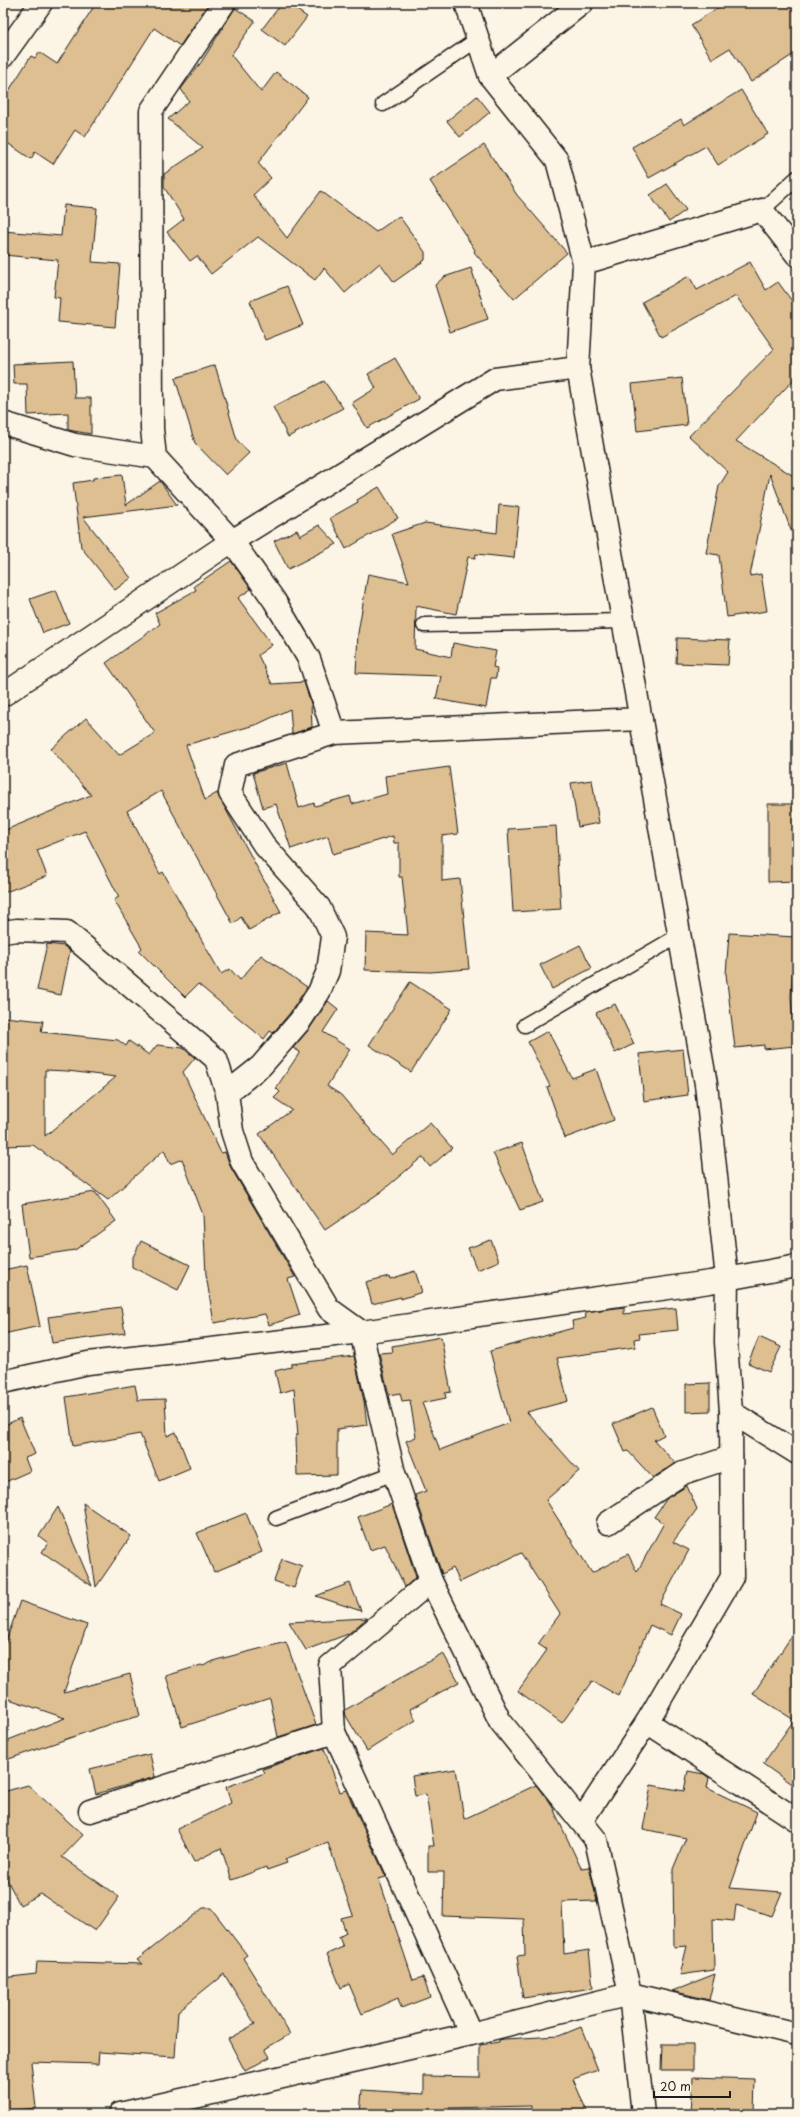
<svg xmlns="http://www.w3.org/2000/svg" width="800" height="2117" font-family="'Playpen Sans',sans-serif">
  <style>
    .building { fill: #debf92; stroke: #1c1c1c; fill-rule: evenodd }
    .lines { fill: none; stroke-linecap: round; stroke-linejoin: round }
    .lane-casing { stroke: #1c1c1c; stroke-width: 17 }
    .street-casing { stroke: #1c1c1c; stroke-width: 25 }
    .secondary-casing { stroke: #1c1c1c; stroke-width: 25 }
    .lane { stroke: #fcf5e5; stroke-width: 14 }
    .street { stroke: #fcf5e5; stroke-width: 22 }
    .secondary { stroke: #fcf5e5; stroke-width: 22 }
  </style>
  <rect width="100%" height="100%" fill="#fcf5e5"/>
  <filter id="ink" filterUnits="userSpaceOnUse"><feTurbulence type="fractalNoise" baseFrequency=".025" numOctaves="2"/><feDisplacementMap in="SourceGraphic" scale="8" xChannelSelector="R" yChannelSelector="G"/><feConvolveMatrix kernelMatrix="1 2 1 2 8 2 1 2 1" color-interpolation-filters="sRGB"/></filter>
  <g filter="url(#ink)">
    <g class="building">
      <path d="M 96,3 L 209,3 L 180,46 L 154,28 L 85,137 L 75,130 L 53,164 L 35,152 L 31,159 L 3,140 L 3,100 L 31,56 L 35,58 L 39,52 L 57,64 Z"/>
      <path d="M 282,3 L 287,3 L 307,17 L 285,46 L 262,29 Z"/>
      <path d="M 725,3 L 797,3 L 797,52 L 751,82 L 730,48 L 712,59 L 691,25 Z"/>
      <path d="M 235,8 L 255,21 L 231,55 L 261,92 L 276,72 L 308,97 L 258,163 L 271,178 L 253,195 L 287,238 L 321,191 L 376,232 L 399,216 L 425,252 L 425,260 L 394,282 L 380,263 L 345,293 L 324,268 L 315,280 L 258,237 L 211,274 L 197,256 L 190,261 L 167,232 L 184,219 L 164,187 L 164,174 L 203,148 L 168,119 L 189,101 L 181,89 L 202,61 Z"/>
      <path d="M 741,90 L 768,134 L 718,165 L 706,146 L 649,178 L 632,147 L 681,119 L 684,125 Z"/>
      <path d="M 477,96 L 490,112 L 460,137 L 447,121 Z"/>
      <path d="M 484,145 L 517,195 L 567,253 L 514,299 L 474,252 L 475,250 L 430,181 Z"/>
      <path d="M 667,184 L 686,210 L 669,222 L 650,195 Z"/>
      <path d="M 64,205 L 97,208 L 92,262 L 120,264 L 115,327 L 58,322 L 60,298 L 54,297 L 58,260 L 3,255 L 3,231 L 61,236 Z"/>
      <path d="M 750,262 L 766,290 L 778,282 L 797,308 L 797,376 L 736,441 L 797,478 L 797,541 L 795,541 L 770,474 L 750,576 L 761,574 L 767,611 L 727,617 L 719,555 L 706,553 L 719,486 L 728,472 L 689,436 L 774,349 L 736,296 L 661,337 L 642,302 L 689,276 L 697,290 Z"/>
      <path d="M 471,268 L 488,319 L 450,332 L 435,285 L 444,277 Z"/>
      <path d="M 287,286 L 303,325 L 265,340 L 250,301 Z"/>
      <path d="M 395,358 L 419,399 L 367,428 L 352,403 L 376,388 L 368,374 Z"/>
      <path d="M 73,361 L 75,398 L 91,398 L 91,434 L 68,430 L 68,413 L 28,415 L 27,384 L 14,384 L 13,364 Z"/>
      <path d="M 215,365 L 237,440 L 249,453 L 226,475 L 195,443 L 175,378 Z"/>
      <path d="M 682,378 L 687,425 L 637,431 L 632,384 Z"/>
      <path d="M 324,381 L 343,408 L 288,437 L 273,407 Z"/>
      <path d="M 122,475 L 126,505 L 160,481 L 177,505 L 83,517 L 131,578 L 115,590 L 81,547 L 73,483 L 93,480 L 93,478 Z"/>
      <path d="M 379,487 L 398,518 L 346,549 L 330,518 L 358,502 L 357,500 Z"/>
      <path d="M 499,505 L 519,507 L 514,558 L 476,554 L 475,558 L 468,557 L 456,614 L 416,606 L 415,649 L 451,657 L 453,643 L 496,651 L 493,667 L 497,668 L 496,678 L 491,678 L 486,708 L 436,699 L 441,676 L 356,673 L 358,633 L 368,574 L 409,582 L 392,534 L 425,523 L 497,533 Z"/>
      <path d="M 319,525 L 337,544 L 288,569 L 274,541 L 297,530 L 300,536 Z"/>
      <path d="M 231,561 L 251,589 L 238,598 L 272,645 L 258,655 L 272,684 L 304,682 L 311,704 L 312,727 L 292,734 L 290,709 L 258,724 L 186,745 L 205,800 L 217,793 L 281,912 L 249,930 L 241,917 L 233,924 L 161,791 L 127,811 L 160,874 L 163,872 L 221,974 L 230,969 L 240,980 L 261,955 L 307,987 L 290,1013 L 273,1033 L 270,1031 L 264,1039 L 198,984 L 185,997 L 139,951 L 142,948 L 114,900 L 119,897 L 85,831 L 37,850 L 47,876 L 3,893 L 3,831 L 91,795 L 51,749 L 86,718 L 119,755 L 155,733 L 106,663 L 160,624 L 155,613 L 196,590 L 194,586 Z"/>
      <path d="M 56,590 L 69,623 L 43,633 L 30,599 Z"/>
      <path d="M 677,638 L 730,640 L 728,665 L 676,663 Z"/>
      <path d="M 287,763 L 299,808 L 314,803 L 315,806 L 350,796 L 352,804 L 387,794 L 385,776 L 449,767 L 458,834 L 442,836 L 442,881 L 460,879 L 469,969 L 431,972 L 365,970 L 366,933 L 408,935 L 402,877 L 399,877 L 399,843 L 394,843 L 393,836 L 333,854 L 328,836 L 291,849 L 276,804 L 263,808 L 253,773 Z"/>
      <path d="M 592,780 L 599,823 L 578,827 L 571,783 Z"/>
      <path d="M 768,804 L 797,804 L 797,881 L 768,882 Z"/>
      <path d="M 556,826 L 561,909 L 513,912 L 508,829 Z"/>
      <path d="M 729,933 L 795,937 L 791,997 L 795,1046 L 764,1049 L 764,1045 L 735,1048 L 726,974 Z"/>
      <path d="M 47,944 L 64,946 L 70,951 L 61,995 L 37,990 Z"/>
      <path d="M 580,945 L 592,968 L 552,989 L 540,965 Z"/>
      <path d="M 410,982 L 452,1009 L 411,1072 L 369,1045 Z"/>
      <path d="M 328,1001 L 338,1009 L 323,1032 L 350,1049 L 327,1086 L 341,1095 L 392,1155 L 430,1123 L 452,1148 L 430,1167 L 422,1157 L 382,1191 L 325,1230 L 259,1134 L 292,1110 L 274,1098 L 280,1092 L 276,1088 L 300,1052 L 293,1048 L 310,1028 Z"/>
      <path d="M 615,1004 L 634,1044 L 615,1053 L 596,1013 Z"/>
      <path d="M 3,1017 L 43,1021 L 41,1032 L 118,1040 L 126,1046 L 129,1041 L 149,1055 L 157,1045 L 183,1048 L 195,1058 L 183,1072 L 221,1153 L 225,1152 L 231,1168 L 295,1277 L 288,1279 L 300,1315 L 269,1325 L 265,1314 L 214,1323 L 206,1275 L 203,1215 L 182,1159 L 170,1164 L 164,1150 L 108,1200 L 33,1145 L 3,1146 ZM 45,1070 L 68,1071 L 116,1077 L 45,1136 Z"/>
      <path d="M 548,1031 L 572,1078 L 596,1069 L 614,1120 L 565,1138 L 547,1087 L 550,1086 L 528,1042 Z"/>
      <path d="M 683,1049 L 688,1095 L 644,1101 L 639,1054 Z"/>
      <path d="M 522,1143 L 543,1202 L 520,1210 L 493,1153 Z"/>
      <path d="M 95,1192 L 116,1221 L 75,1250 L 29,1257 L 22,1204 Z"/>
      <path d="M 491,1240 L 499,1261 L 477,1270 L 468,1248 Z"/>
      <path d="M 141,1241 L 190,1265 L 178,1290 L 132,1267 L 132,1259 Z"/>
      <path d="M 27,1265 L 40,1326 L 3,1334 L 3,1270 Z"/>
      <path d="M 415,1271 L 422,1292 L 401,1299 L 401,1297 L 372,1304 L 366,1282 L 389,1276 L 390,1279 Z"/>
      <path d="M 121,1307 L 125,1333 L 52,1343 L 48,1317 Z"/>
      <path d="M 624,1307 L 624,1314 L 676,1308 L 678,1330 L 639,1334 L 640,1338 L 634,1339 L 635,1347 L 557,1358 L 568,1401 L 527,1412 L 579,1471 L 546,1500 L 592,1573 L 628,1554 L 637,1572 L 664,1523 L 654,1517 L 667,1498 L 687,1486 L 697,1509 L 673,1542 L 689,1550 L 660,1604 L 681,1614 L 671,1635 L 650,1625 L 619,1696 L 592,1681 L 562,1723 L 518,1691 L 547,1650 L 538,1644 L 560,1614 L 521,1553 L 460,1582 L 453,1568 L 442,1574 L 415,1495 L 426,1491 L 406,1441 L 416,1437 L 410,1400 L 402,1401 L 400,1393 L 389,1395 L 379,1353 L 393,1352 L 392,1346 L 441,1337 L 451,1392 L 445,1393 L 446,1398 L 422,1403 L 440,1450 L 509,1423 L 490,1351 L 573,1328 L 572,1321 L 586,1318 L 585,1312 Z"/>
      <path d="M 759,1337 L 781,1347 L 769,1372 L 748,1363 Z"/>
      <path d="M 354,1356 L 364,1401 L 367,1425 L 337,1429 L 337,1475 L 297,1476 L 296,1435 L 298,1435 L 294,1389 L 280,1393 L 275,1371 L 291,1367 L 291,1364 Z"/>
      <path d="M 710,1383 L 710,1411 L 686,1412 L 686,1384 Z"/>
      <path d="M 135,1385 L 138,1400 L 165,1399 L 167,1436 L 176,1432 L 190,1468 L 159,1481 L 140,1434 L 73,1446 L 66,1397 Z"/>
      <path d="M 652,1407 L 664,1435 L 654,1440 L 675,1463 L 653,1478 L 628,1451 L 625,1452 L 613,1424 Z"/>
      <path d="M 20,1418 L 35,1454 L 25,1458 L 30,1471 L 3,1483 L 3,1426 Z"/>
      <path d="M 83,1503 L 131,1536 L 96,1587 Z"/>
      <path d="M 392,1504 L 416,1577 L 405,1587 L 385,1545 L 370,1550 L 358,1517 Z"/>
      <path d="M 58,1507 L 92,1586 L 42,1552 L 48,1543 L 39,1536 Z"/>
      <path d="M 246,1513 L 262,1552 L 214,1572 L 197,1533 Z"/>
      <path d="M 282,1559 L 302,1566 L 294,1588 L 274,1581 Z"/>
      <path d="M 350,1583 L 361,1611 L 316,1596 Z"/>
      <path d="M 20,1601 L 87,1625 L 64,1692 L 130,1674 L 140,1716 L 110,1724 L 3,1761 L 3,1742 L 65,1718 L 3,1697 L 3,1650 Z"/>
      <path d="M 367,1618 L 348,1634 L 306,1650 L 289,1622 Z"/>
      <path d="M 797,1628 L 797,1788 L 763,1764 L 794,1720 L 753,1694 Z"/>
      <path d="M 286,1642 L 316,1725 L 278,1737 L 270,1698 L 182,1727 L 166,1676 L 201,1665 L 203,1666 L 216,1660 Z"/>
      <path d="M 443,1653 L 459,1682 L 410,1709 L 416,1720 L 367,1751 L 346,1716 L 345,1710 Z"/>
      <path d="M 324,1748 L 340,1792 L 346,1790 L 386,1877 L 379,1879 L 413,1980 L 423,1977 L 430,1997 L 401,2008 L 398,1998 L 362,2014 L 349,1984 L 341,1988 L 327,1954 L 343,1947 L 339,1937 L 346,1933 L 341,1918 L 353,1915 L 328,1843 L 285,1859 L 287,1863 L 267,1870 L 266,1867 L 232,1880 L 221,1848 L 194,1862 L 177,1829 L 231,1803 L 226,1787 L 265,1773 L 263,1769 Z"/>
      <path d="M 150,1754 L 155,1777 L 96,1794 L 90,1769 Z"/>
      <path d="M 456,1769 L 464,1819 L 536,1785 L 552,1806 L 581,1868 L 589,1867 L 597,1901 L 562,1902 L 564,1954 L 589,1950 L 593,1988 L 523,1998 L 517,1956 L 525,1955 L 524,1919 L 443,1916 L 444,1872 L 428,1872 L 428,1846 L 434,1846 L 426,1794 L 415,1796 L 412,1776 Z"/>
      <path d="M 688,1771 L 704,1774 L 709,1778 L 707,1788 L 757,1812 L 730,1888 L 782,1892 L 772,1916 L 736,1905 L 734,1921 L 713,1919 L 714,1970 L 680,1975 L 687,1946 L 674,1947 L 673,1869 L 686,1838 L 643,1829 L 651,1785 L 684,1791 Z"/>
      <path d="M 28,1785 L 83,1835 L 62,1857 L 119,1897 L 95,1931 L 41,1894 L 20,1905 L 3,1872 L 3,1792 Z"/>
      <path d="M 203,1908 L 211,1908 L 247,1955 L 243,1958 L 290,2034 L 265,2049 L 270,2057 L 245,2071 L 228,2039 L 255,2024 L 224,1974 L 178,2011 L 175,2057 L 99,2052 L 98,2064 L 31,2062 L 36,2108 L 3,2111 L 3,1978 L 36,1974 L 37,1961 L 142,1964 L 137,1960 Z"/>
      <path d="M 715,1974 L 709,2000 L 672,1991 Z"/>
      <path d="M 581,2027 L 598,2070 L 573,2079 L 588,2114 L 535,2114 L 531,2106 L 445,2108 L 445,2114 L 360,2114 L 362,2090 L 424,2094 L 424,2076 L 480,2077 L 480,2045 L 499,2042 L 499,2040 L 504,2039 L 559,2036 Z"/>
      <path d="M 662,2044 L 693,2044 L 693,2070 L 661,2070 Z"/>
      <path d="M 693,2077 L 755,2079 L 754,2114 L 691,2114 Z"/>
    </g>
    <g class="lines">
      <g class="lane-casing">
        <g id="lane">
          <path d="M 383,104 L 478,39"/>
          <path d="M 762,210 L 797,178"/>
          <path d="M 424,625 L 624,621"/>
          <path d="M 525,1025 L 680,935"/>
          <path d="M 276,1518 L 394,1473"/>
        </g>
      </g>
      <g class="street-casing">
        <g id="street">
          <path d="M 224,3 L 151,111 L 152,429 L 155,457 L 232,541 L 274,600 L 309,659 L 334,733"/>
          <path d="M 466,3 L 490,76 L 557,160 L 584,263 L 578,368 L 706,1084 L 727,1278 L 726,1342 L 731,1412 L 797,1453"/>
          <path d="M 3,56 L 41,3"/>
          <path d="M 490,76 L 582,3"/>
          <path d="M 584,263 L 762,210 L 797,255"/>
          <path d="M 3,423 L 75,445 L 155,457"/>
          <path d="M 3,695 L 232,541 L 495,379 L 578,368"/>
          <path d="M 3,932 L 17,930 L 67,932 L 216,1059 L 227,1093 L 232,1131 L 242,1162 L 329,1309 L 361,1332 L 394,1473 L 431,1581 L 500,1721 L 596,1840 L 630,1994 L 643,2114"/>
          <path d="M 227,1093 L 261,1066 L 300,1021 L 319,992 L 328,971 L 333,937 L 319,907 L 264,845 L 230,793 L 236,765 L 334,733 L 641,719"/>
          <path d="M 608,1523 L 683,1473 L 731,1457"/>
          <path d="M 431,1581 L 330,1666 L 334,1732 L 471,2034"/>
          <path d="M 647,1722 L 797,1820"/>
          <path d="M 90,1811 L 334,1732"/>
          <path d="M 582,1820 L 647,1722 L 732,1577 L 731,1412"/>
          <path d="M 120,2114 L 471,2034 L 630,1994 L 797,2034"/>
        </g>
      </g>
      <g class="secondary-casing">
        <path id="secondary" d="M 3,1382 L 88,1363 L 361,1332 L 710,1282 L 797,1266"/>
      </g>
      <use href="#lane" class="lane"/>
      <use href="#street" class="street"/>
      <use href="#secondary" class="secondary"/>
    </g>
  </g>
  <rect width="800" height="2117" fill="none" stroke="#fcf5e5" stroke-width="16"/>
  <rect x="8" y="8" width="784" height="2101" fill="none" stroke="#1c1c1c" stroke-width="1.5" filter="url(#ink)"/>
  <path d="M654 2091v6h76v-6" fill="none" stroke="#1c1c1c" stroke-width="2"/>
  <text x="660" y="2091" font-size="12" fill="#1c1c1c" stroke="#fcf5e5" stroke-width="3" paint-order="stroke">20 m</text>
</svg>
